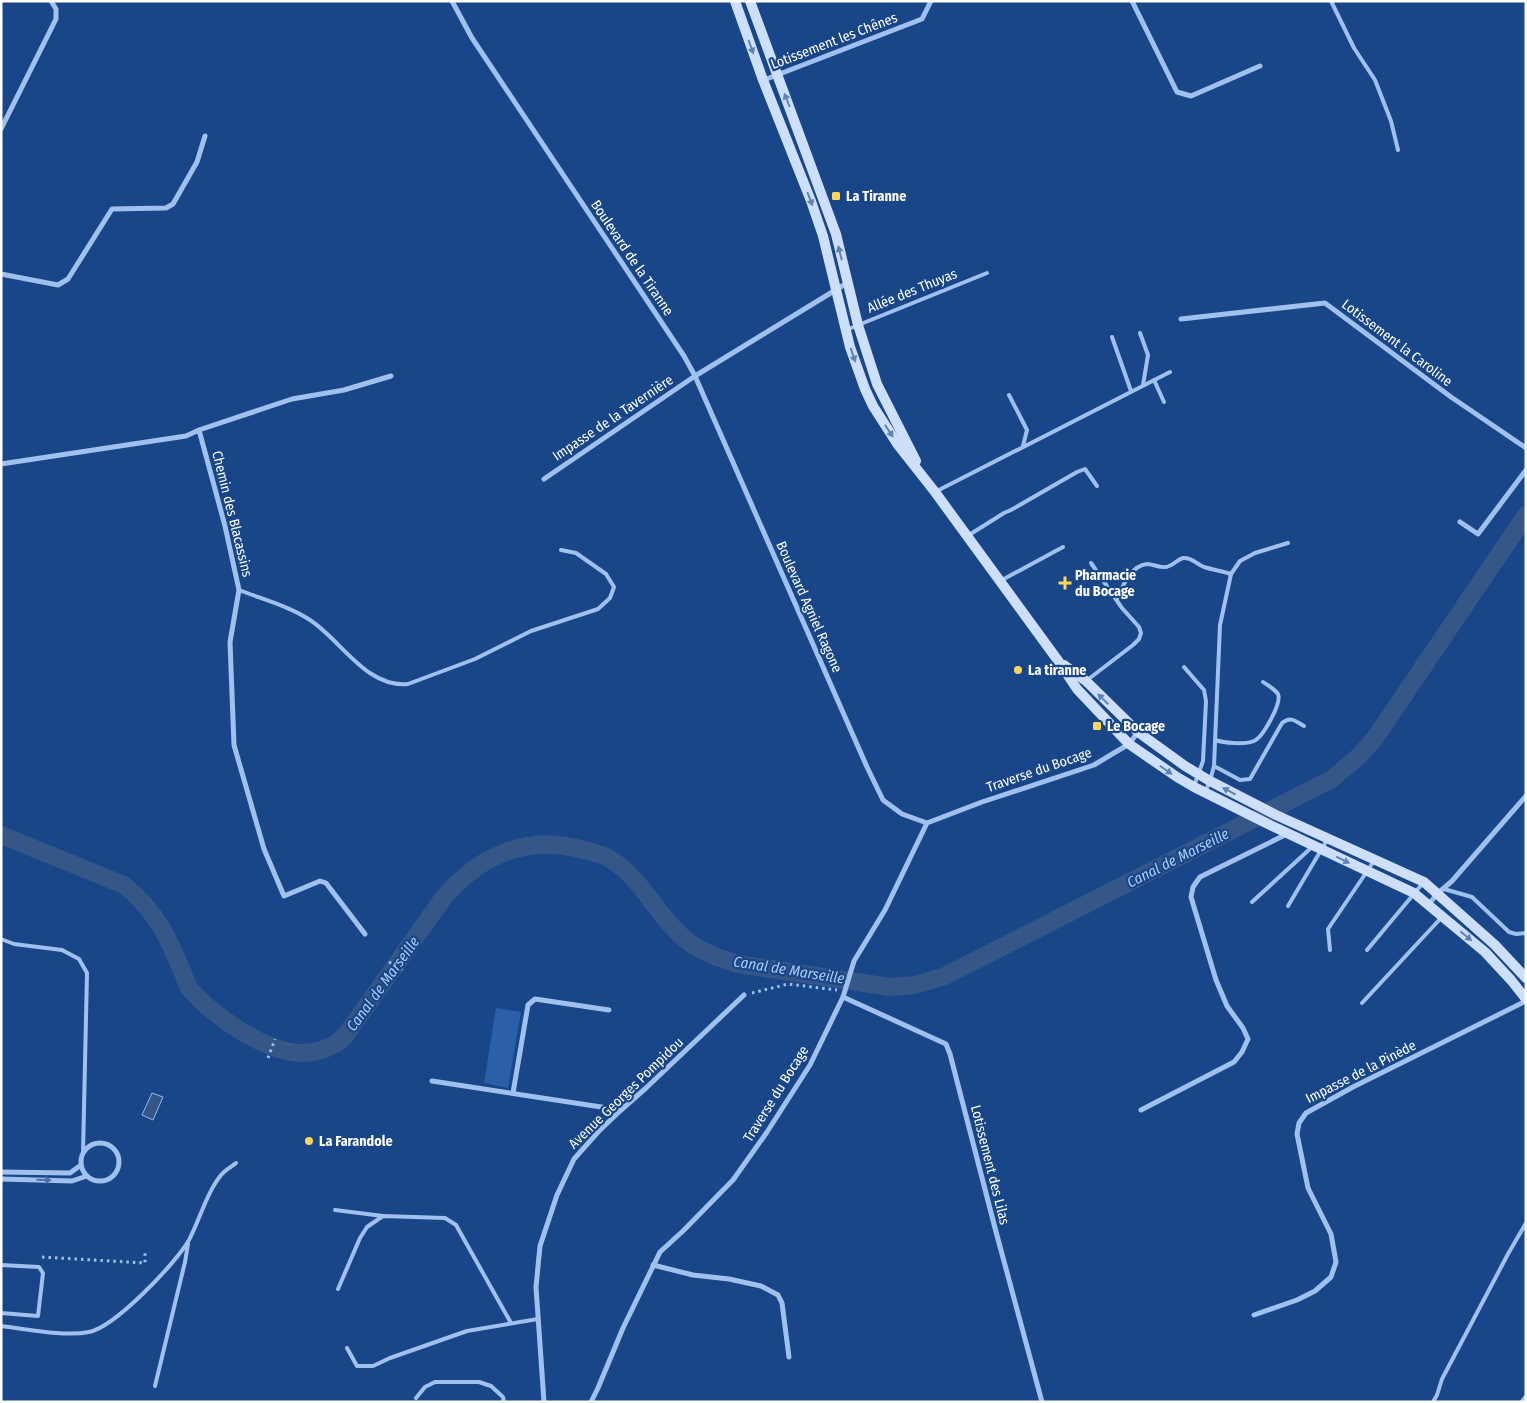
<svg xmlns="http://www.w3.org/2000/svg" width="1527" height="1403" font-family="'Fira Sans Condensed',sans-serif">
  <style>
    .green { fill: #2b5fa7 }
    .water { fill: #355788; stroke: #93bbf0 }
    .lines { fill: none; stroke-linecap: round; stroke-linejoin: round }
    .canal { stroke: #355788; stroke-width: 18 }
    .path { stroke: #a0c1ed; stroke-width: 3; stroke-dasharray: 2.5 4; stroke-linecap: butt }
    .lane { stroke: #a0c1ed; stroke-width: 4 }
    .street { stroke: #a0c1ed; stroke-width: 5 }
    .secondary { stroke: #cddffa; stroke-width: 10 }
    .oneway { fill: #6083b6 }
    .oneway2 { fill: #4871ac }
    .poi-dot { fill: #ffd55d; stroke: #184689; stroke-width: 2 }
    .labels { text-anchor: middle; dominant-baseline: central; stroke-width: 4.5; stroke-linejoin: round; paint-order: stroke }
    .street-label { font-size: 14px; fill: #fff; stroke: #184689 }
    .poi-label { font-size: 14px; font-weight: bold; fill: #fff; stroke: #184689; text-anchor: start }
    .water-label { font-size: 15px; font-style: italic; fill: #accbf5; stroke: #184689 }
  </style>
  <rect width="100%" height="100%" fill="#184689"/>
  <path class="green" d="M 496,1008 L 521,1012 L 508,1088 L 484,1083 Z"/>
  <path class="water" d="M 152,1093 L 163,1097 L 153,1120 L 142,1115 Z"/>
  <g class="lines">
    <path class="canal" d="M 1,835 L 124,885 C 162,916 171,945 189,988 C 203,1005 221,1018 239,1030 C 267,1047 301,1063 333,1045 C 338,1043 341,1039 345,1036 L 444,897 C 479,857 522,836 576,848 C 587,851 601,853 612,860 C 644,881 659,920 690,943 C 704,953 721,959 738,964 L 890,987 L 915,985 L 945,976 L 1332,779 L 1359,756 L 1375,738 L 1526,515"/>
    <g class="path">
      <path d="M 389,962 L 403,971"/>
      <path d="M 752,993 L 788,984 L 837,990"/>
      <path d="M 268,1058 L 275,1039"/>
      <path d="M 42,1257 L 145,1263 L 145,1251"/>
    </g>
    <g class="lane">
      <path d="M 1331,1 L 1354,48 L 1375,80 L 1391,121 L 1398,150"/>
      <path d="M 846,330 L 987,273"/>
      <path d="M 1140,333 L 1148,355 L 1143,385"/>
      <path d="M 1112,337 L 1131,391"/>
      <path d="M 1154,380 L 1164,402"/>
      <path d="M 1009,395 L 1027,430 L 1023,446"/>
      <path d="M 935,492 L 1170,372"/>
      <path d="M 969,535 L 1004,513 L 1011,510 L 1077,472 L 1085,469 L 1097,486"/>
      <path d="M 1002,580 L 1063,547"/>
      <path d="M 239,590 C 262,599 289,606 310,620 C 341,640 366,688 408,684 L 475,659 L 531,631 L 598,609 L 610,598 L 614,587 L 606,574 L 576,553 L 561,550"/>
      <path d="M 1117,599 C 1123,586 1130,566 1147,564 C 1153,564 1159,568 1166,567 C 1173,566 1176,560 1183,558 C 1192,557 1196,564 1204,567 C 1213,570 1222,571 1231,574"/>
      <path d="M 1184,667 L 1204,690 L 1206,701 L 1203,761 L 1194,786"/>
      <path d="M 1086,681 L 1133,645 L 1139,639 L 1141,633 L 1139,627 L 1122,608 L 1091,563"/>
      <path d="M 1215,740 C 1224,743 1245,745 1254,741 C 1263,737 1282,703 1278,694 C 1275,689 1267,685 1263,682"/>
      <path d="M 1214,766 L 1240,780 L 1250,779 L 1282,723 C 1291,716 1295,721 1304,726"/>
      <path d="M 1205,792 L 1210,781 L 1214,766 L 1220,625 L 1231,574 L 1240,561 L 1255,553 L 1288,543"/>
      <path d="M 1444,889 L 1472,897 L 1509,932 L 1516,934 L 1526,933"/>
      <path d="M 1252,902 L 1312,847"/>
      <path d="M 1288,906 L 1327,840"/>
      <path d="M 1,939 L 14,944 L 62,950 L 79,959 L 87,973 L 83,1153"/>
      <path d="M 1330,950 L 1328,929 L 1374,861"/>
      <path d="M 1367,950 L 1423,883"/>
      <path d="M 1362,1003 L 1441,918"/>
      <path d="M 335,1210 L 383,1216"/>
      <path d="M 1,1265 L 39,1267 L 43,1273 L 38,1316 L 1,1313"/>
      <path d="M 338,1289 L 360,1238 L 367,1227 L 383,1216 L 445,1218 L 456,1225 L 511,1323"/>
      <path d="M 1,1326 C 27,1329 64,1337 89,1332 C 115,1327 176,1263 189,1240 C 200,1219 206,1194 221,1175 C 225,1170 231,1167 236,1163"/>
      <path d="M 347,1348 L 357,1366 L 373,1366 L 390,1358 L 467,1331 L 538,1319"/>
      <path d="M 155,1386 L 185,1262 L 188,1244"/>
      <path d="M 416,1398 L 425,1387 L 435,1382 L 479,1382 L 491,1386 L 503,1397 L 504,1402"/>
      <path d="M 1433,1402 L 1437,1395 L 1442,1379 L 1508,1254 L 1526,1223"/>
    </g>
    <g class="street">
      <path d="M 452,1 L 472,38 L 684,356 L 695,376 L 847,283"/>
      <path d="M 1132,1 L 1177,92 L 1191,96 L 1260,66"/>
      <path d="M 764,80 L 922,19 L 931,1"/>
      <path d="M 1,129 L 56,19 L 56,9 L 51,1"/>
      <path d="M 1,274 L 58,285 L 68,279 L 112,209 L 166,208 L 173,204 L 197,162 L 205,136"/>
      <path d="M 1181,319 L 1325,303 L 1451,397 L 1526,448"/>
      <path d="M 199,430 L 292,399 L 344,390 L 391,376"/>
      <path d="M 1,464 L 186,436 L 199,430 L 225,526 L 239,590 L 230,642 L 234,745 L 264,849 L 284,896 L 320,881 L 326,883 L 365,934"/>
      <path d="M 544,479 L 695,376 L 867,767 L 883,800 L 902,814 L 927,823"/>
      <path d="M 1460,522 L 1478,534 L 1526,470"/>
      <path d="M 1429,904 L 1437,894 L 1452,881 L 1526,796"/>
      <path d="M 843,997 L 946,1044 L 950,1054 L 995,1228 L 1042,1402"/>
      <path d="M 432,1081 L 621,1110"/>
      <path d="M 513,1093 L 528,1005 L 535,999 L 609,1010"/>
      <path d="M 1141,1110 L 1234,1062 L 1242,1052 L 1248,1039 L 1243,1028 L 1227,1006 L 1216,980 L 1191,897 L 1193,887 L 1200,877 L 1287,834"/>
      <circle cx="100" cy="1162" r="19"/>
      <path d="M 1,1172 L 70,1173 L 81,1165"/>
      <path d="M 1,1179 L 72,1181 L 87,1176"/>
      <path d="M 653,1265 L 693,1275 L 729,1279 L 761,1286 L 778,1295 L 782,1303 L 789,1357"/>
      <path d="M 1254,1315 L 1297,1300 L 1315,1291 L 1331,1277 L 1336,1262 L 1331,1234 L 1308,1188 L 1297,1134 L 1299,1123 L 1306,1113 L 1353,1087 L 1526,1001"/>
      <path d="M 544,1402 L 536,1287 L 540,1246 L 557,1195 L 574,1159 L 599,1131 L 621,1110 L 646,1088 L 744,995"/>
      <path d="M 591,1402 L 598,1388 L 623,1328 L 660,1252 L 683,1231 L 733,1180 L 767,1132 L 810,1065 L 843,997 L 854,961 L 885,910 L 927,823 L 982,802 L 1094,765 L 1129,744 L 1138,732"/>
      <path d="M 1522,1402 L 1526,1397"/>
    </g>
    <g class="secondary">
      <path d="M 735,1 L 763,80 L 811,201 L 823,236 L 850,347 L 865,389 L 873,406 L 898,445 L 935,492 L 1059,662 L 1077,689 L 1129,744 L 1177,777 L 1194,787 L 1268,824 L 1414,893 L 1485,952 L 1511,980 L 1526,999"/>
      <path d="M 750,1 L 836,234 L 858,325 L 877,384 L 916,461"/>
      <path d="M 1064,665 L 1086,681 L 1138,732 L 1185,766 L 1210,781 L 1276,815 L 1424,882 L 1495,945 L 1526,978"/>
    </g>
  </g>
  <defs><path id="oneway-solid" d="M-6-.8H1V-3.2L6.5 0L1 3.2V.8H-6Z" transform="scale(1.25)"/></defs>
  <g class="oneway">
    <use href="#oneway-solid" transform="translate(751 47) rotate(70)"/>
    <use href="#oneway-solid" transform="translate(787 100) rotate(-111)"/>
    <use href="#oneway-solid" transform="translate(810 199) rotate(69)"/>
    <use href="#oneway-solid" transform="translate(840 253) rotate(-104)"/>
    <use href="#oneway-solid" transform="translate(853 355) rotate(71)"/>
    <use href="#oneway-solid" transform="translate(889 431) rotate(57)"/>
    <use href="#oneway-solid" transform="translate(1103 699) rotate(-136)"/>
    <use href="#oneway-solid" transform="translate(1166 770) rotate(35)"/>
    <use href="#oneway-solid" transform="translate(1229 791) rotate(-152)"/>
    <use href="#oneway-solid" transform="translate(1343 860) rotate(26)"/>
    <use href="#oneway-solid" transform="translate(1466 936) rotate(40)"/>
  </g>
  <use class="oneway2" href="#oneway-solid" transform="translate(44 1180) rotate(2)"/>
  <g class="poi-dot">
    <rect x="831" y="191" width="10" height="10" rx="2.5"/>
    <path d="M1062.5 575.5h5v5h5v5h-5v5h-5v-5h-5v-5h5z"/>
    <circle cx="1018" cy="670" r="5"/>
    <rect x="1092" y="721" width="10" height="10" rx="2.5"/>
    <circle cx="309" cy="1141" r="5"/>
  </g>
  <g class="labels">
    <g class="street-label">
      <text transform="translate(834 41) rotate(-21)">Lotissement les Chênes</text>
      <text transform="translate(632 258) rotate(56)">Boulevard de la Tiranne</text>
      <text transform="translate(912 291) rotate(-22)">Allée des Thuyas</text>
      <text transform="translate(1397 343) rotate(37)">Lotissement la Caroline</text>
      <text transform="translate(613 418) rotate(-34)">Impasse de la Tavernière</text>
      <text transform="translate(232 514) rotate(76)">Chemin des Blacassins</text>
      <text transform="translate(809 607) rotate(66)">Boulevard Agniel Ragone</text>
      <text transform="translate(1039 770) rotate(-19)">Traverse du Bocage</text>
      <text transform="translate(1361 1072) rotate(-27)">Impasse de la Pinède</text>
      <text transform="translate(626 1093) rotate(-44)">Avenue Georges Pompidou</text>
      <text transform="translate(776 1094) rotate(-58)">Traverse du Bocage</text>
      <text transform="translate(990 1165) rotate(76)">Lotissement des Lilas</text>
    </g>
    <g class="poi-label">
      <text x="846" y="196">La Tiranne</text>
      <text x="1075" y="575">Pharmacie<tspan x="1075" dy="16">du Bocage</tspan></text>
      <text x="1028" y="670">La tiranne</text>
      <text x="1107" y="726">Le Bocage</text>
      <text x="319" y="1141">La Farandole</text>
    </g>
    <g class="water-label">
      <text transform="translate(1178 858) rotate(-27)">Canal de Marseille</text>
      <text transform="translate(789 970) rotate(9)">Canal de Marseille</text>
      <text transform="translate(383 984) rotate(-54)">Canal de Marseille</text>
    </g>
  </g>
  <rect width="1527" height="1403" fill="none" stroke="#ffffff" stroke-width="5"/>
</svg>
